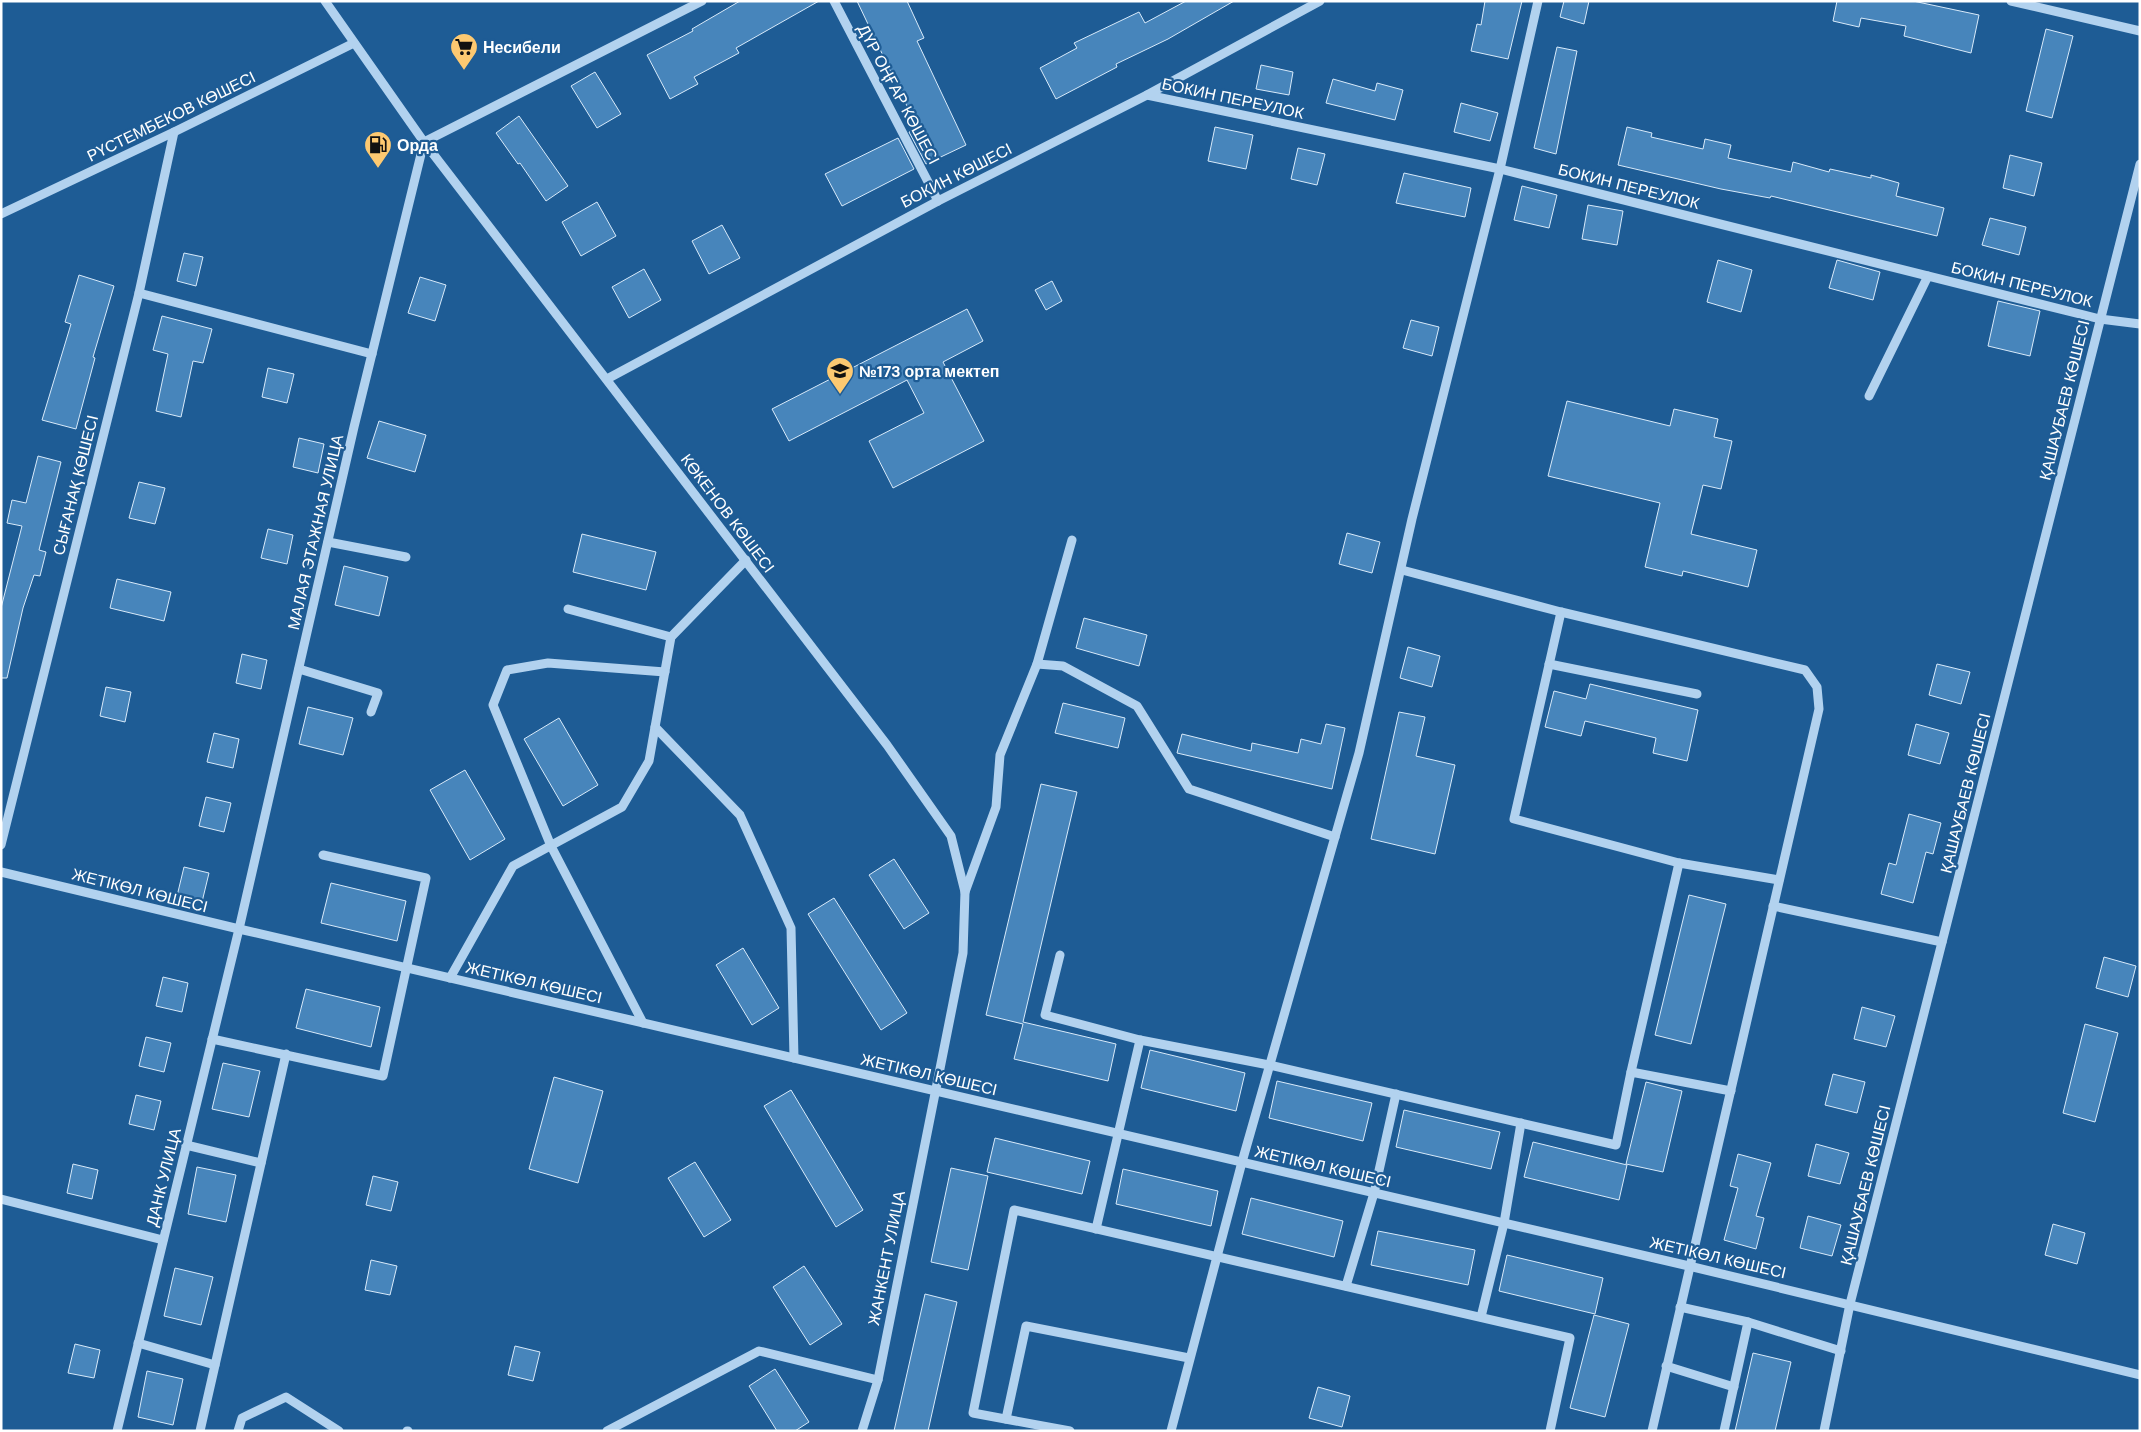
<svg xmlns="http://www.w3.org/2000/svg" width="2141" height="1432" font-family="'DM Sans',sans-serif">
<style>
.building{fill:#4785bb;stroke:#d8eafa}
.lines{fill:none;stroke-linecap:round;stroke-linejoin:round}
.minor{stroke:#b2d2ef;stroke-width:9}
.labels{text-anchor:middle;stroke-width:4.5;stroke-linejoin:round;paint-order:stroke}
.poi-label{font-size:16px;font-weight:bold;fill:#fff;stroke:#1e5c95;text-anchor:start}
.street-label{font-size:16px;fill:#fff;stroke:#1e5c95}
</style>
<rect width="100%" height="100%" fill="#1e5c95"/>
<g class="building">
<polygon points="740,1 819,1 736,48 739,53 694,77 698,84 670,99 647,55 693,31 692,29"/>
<polygon points="857,1 907,1 924,38 917,41 966,145 926,164 909,132 917,127"/>
<polygon points="1186,1 1234,1 1168,39 1116,64 1117,67 1056,99 1040,68 1077,48 1074,43 1139,12 1145,23"/>
<polygon points="1485,1 1522,1 1508,59 1471,51 1477,24 1481,25"/>
<polygon points="1564,1 1589,1 1584,24 1560,17"/>
<polygon points="1837,1 1913,1 1979,15 1971,53 1904,36 1906,26 1861,18 1859,27 1833,21"/>
<polygon points="2046,29 2073,36 2052,118 2026,111"/>
<polygon points="1557,47 1577,51 1556,154 1534,148"/>
<polygon points="1261,65 1293,72 1289,95 1256,89"/>
<polygon points="595,72 621,114 597,128 571,86"/>
<polygon points="1333,79 1375,91 1377,83 1403,90 1395,120 1326,103"/>
<polygon points="1461,103 1498,113 1490,141 1454,132"/>
<polygon points="519,116 568,186 546,201 520,163 518,164 496,133"/>
<polygon points="1215,127 1253,135 1246,169 1208,161"/>
<polygon points="1627,127 1652,133 1651,137 1703,149 1705,139 1731,145 1728,158 1791,172 1793,162 1829,172 1830,169 1871,178 1871,175 1899,183 1896,196 1944,208 1937,236 1771,196 1770,198 1721,189 1618,165"/>
<polygon points="898,138 914,169 842,206 825,174"/>
<polygon points="1298,148 1325,154 1317,185 1291,179"/>
<polygon points="2010,155 2042,163 2034,196 2003,188"/>
<polygon points="1404,173 1471,188 1465,217 1396,203"/>
<polygon points="1522,186 1557,195 1549,228 1514,220"/>
<polygon points="597,202 616,236 581,256 562,222"/>
<polygon points="1588,205 1623,211 1617,245 1582,239"/>
<polygon points="1990,218 2026,227 2019,255 1982,245"/>
<polygon points="722,225 740,258 709,274 692,241"/>
<polygon points="184,253 203,257 196,286 177,281"/>
<polygon points="1718,260 1752,270 1741,312 1707,302"/>
<polygon points="1837,260 1880,272 1873,300 1829,288"/>
<polygon points="644,269 661,300 629,318 612,287"/>
<polygon points="79,275 114,286 93,357 95,358 76,429 42,420 71,324 65,322"/>
<polygon points="420,277 446,285 435,321 408,313"/>
<polygon points="1052,281 1062,301 1046,310 1035,290"/>
<polygon points="1998,301 2040,311 2030,356 1988,346"/>
<polygon points="967,309 983,341 943,362 984,441 893,488 869,441 924,413 907,380 789,441 772,409"/>
<polygon points="162,316 212,329 203,363 193,361 181,417 156,411 168,354 153,350"/>
<polygon points="1411,320 1439,327 1432,356 1403,348"/>
<polygon points="268,368 294,374 287,403 262,397"/>
<polygon points="1567,401 1670,426 1674,409 1718,419 1714,437 1732,441 1721,489 1703,485 1691,534 1757,550 1748,587 1683,571 1682,576 1645,567 1660,503 1548,476"/>
<polygon points="379,421 426,435 415,472 367,458"/>
<polygon points="299,438 324,444 318,473 293,467"/>
<polygon points="38,456 61,462 39,550 46,552 40,576 34,575 23,608 7,678 1,678 1,608 22,526 7,523 12,500 26,503"/>
<polygon points="139,482 165,488 155,524 129,518"/>
<polygon points="268,529 293,535 287,564 261,558"/>
<polygon points="1347,533 1380,542 1372,573 1339,564"/>
<polygon points="582,534 656,552 646,590 573,572"/>
<polygon points="344,566 388,577 379,616 335,605"/>
<polygon points="117,579 171,592 164,621 110,608"/>
<polygon points="1084,618 1147,635 1139,666 1076,648"/>
<polygon points="1408,647 1440,656 1432,687 1400,678"/>
<polygon points="242,654 267,660 261,689 236,683"/>
<polygon points="1937,664 1970,672 1961,704 1929,695"/>
<polygon points="1590,684 1698,710 1687,761 1653,753 1656,738 1585,721 1581,736 1545,727 1554,691 1586,699"/>
<polygon points="106,687 131,692 125,722 100,716"/>
<polygon points="1063,703 1125,718 1118,748 1055,733"/>
<polygon points="308,707 353,718 343,755 299,744"/>
<polygon points="1399,712 1425,717 1416,756 1455,765 1435,854 1371,839"/>
<polygon points="559,718 598,785 563,806 524,739"/>
<polygon points="1326,724 1345,728 1332,789 1177,753 1182,734 1251,751 1252,743 1298,753 1301,739 1321,744"/>
<polygon points="1916,724 1949,733 1940,764 1908,755"/>
<polygon points="214,733 239,739 233,768 207,762"/>
<polygon points="465,770 505,839 470,860 430,790"/>
<polygon points="1041,784 1077,792 1023,1022 1116,1044 1108,1081 1014,1059 1023,1024 986,1015"/>
<polygon points="206,797 231,803 224,832 199,826"/>
<polygon points="1909,814 1941,823 1933,854 1926,852 1913,903 1881,894 1889,863 1896,865"/>
<polygon points="894,859 929,913 904,929 869,875"/>
<polygon points="184,867 209,873 202,902 177,896"/>
<polygon points="331,883 406,901 397,941 321,923"/>
<polygon points="1689,895 1726,904 1691,1044 1655,1035"/>
<polygon points="834,898 907,1013 881,1030 808,914"/>
<polygon points="743,948 779,1008 752,1025 716,965"/>
<polygon points="2104,957 2136,966 2128,997 2096,988"/>
<polygon points="163,977 188,983 182,1012 156,1006"/>
<polygon points="306,989 380,1007 371,1047 296,1028"/>
<polygon points="1862,1007 1895,1016 1886,1047 1854,1039"/>
<polygon points="2085,1024 2118,1033 2095,1122 2063,1113"/>
<polygon points="146,1037 171,1043 164,1072 139,1066"/>
<polygon points="1150,1050 1245,1073 1236,1111 1141,1088"/>
<polygon points="223,1063 260,1071 249,1117 212,1109"/>
<polygon points="1833,1074 1865,1082 1857,1113 1825,1105"/>
<polygon points="554,1077 603,1091 578,1183 529,1169"/>
<polygon points="1277,1081 1372,1103 1363,1141 1269,1118"/>
<polygon points="1646,1082 1682,1091 1663,1172 1626,1164"/>
<polygon points="791,1090 863,1210 836,1227 764,1106"/>
<polygon points="136,1095 161,1101 154,1130 129,1124"/>
<polygon points="1404,1110 1500,1132 1491,1169 1396,1147"/>
<polygon points="995,1138 1090,1161 1082,1194 987,1172"/>
<polygon points="1533,1142 1627,1165 1619,1200 1524,1177"/>
<polygon points="1816,1144 1849,1153 1840,1184 1808,1176"/>
<polygon points="1738,1154 1771,1163 1756,1216 1764,1218 1756,1249 1724,1240 1738,1188 1730,1186"/>
<polygon points="695,1162 731,1220 704,1237 668,1178"/>
<polygon points="73,1164 98,1170 92,1199 67,1193"/>
<polygon points="197,1167 236,1175 226,1222 188,1214"/>
<polygon points="951,1168 988,1176 968,1270 931,1262"/>
<polygon points="1123,1169 1218,1191 1211,1226 1116,1204"/>
<polygon points="373,1176 398,1182 391,1211 366,1205"/>
<polygon points="1251,1198 1343,1221 1334,1257 1242,1234"/>
<polygon points="1808,1216 1841,1225 1832,1256 1800,1248"/>
<polygon points="2053,1224 2085,1233 2077,1264 2045,1255"/>
<polygon points="1378,1231 1475,1250 1468,1285 1371,1265"/>
<polygon points="1507,1255 1603,1278 1595,1314 1499,1291"/>
<polygon points="371,1260 397,1266 390,1295 365,1290"/>
<polygon points="804,1266 842,1324 810,1345 773,1287"/>
<polygon points="175,1268 213,1277 201,1325 164,1316"/>
<polygon points="925,1294 957,1302 928,1431 894,1431"/>
<polygon points="1594,1315 1629,1324 1605,1417 1570,1408"/>
<polygon points="75,1344 100,1350 94,1378 68,1373"/>
<polygon points="515,1346 540,1352 533,1381 508,1375"/>
<polygon points="1753,1353 1791,1362 1775,1431 1735,1431"/>
<polygon points="775,1369 809,1422 795,1431 777,1431 749,1386"/>
<polygon points="147,1371 183,1379 173,1425 138,1417"/>
<polygon points="1318,1387 1350,1396 1342,1427 1309,1418"/>
</g>
<g class="lines">
<g class="minor">
<polyline points="325,1 424,142 887,745 951,836 965,892 963,953 878,1380 862,1431"/>
<polyline points="834,1 938,201"/>
<polyline points="2011,1 2140,31"/>
<polyline points="1147,95 1500,169 2100,319 2140,324"/>
<polyline points="1,214 174,132 354,43"/>
<polyline points="139,293 372,354"/>
<polyline points="607,379 938,201 1147,95 1320,1"/>
<polyline points="1869,396 1928,276"/>
<polyline points="328,542 406,557"/>
<polyline points="1402,570 1561,612 1805,670 1817,687 1819,709 1652,1431"/>
<polyline points="568,609 671,637"/>
<polyline points="1561,612 1514,819 1679,863 1779,880"/>
<polyline points="1037,664 1063,666 1137,706 1189,789 1335,837"/>
<polyline points="1549,664 1697,694"/>
<polyline points="299,669 378,693 371,712"/>
<polyline points="655,727 740,815 791,928 794,1058"/>
<polyline points="1,845 139,293 174,132"/>
<polyline points="1,872 239,929 1689,1266 2140,1375"/>
<polyline points="965,892 996,807 1000,755 1037,664 1072,540"/>
<polyline points="1773,906 1942,942"/>
<polyline points="1060,955 1045,1015 1140,1040 1269,1065 1616,1145 1631,1072 1731,1091"/>
<polyline points="450,978 513,866 622,807 649,761 671,637 746,560"/>
<polyline points="643,1023 551,846 493,705 507,670 548,663 665,672"/>
<polyline points="212,1039 383,1076 426,878 323,855"/>
<polyline points="1631,1072 1679,863"/>
<polyline points="186,1145 261,1163"/>
<polyline points="1,1199 163,1240"/>
<polyline points="1096,1229 1140,1040"/>
<polyline points="1346,1286 1374,1193 1396,1094"/>
<polyline points="1680,1307 1748,1322 1724,1431"/>
<polyline points="1481,1317 1504,1223 1521,1123"/>
<polyline points="1748,1322 1841,1351"/>
<polyline points="138,1343 215,1365"/>
<polyline points="1666,1366 1734,1387"/>
<polyline points="1006,1419 1026,1326 1189,1358"/>
<polyline points="117,1431 239,929 354,427 424,142 702,1"/>
<polyline points="200,1431 286,1054"/>
<polyline points="238,1431 242,1418 286,1397 339,1431"/>
<polyline points="407,1431 408,1431"/>
<polyline points="607,1431 759,1351 878,1380"/>
<polyline points="1070,1431 973,1413 1014,1210 1570,1338 1550,1431"/>
<polyline points="1171,1431 1242,1162 1359,753 1412,519 1500,169 1538,1"/>
<polyline points="1824,1431 1850,1304 2140,164"/>
</g>
</g>
<defs>
<symbol id="supermarket-pin" viewBox="-11 -11 22 30"><path d="M0 17L-7.5 6A9.5 9.5 0 1 1 7.5 6Z" fill="#fdc971" stroke="#1e5c95"/><path d="M-6-5.5h2.5l.6 2H6L4.5 2H-2.5L-4.4-4H-6ZM-1.5 3.2a1.3 1.3 0 1 0 .1 0ZM3 3.2a1.3 1.3 0 1 0 .1 0Z" fill="#111"/></symbol>
<symbol id="fuel-pin" viewBox="-11 -11 22 30"><path d="M0 17L-7.5 6A9.5 9.5 0 1 1 7.5 6Z" fill="#fdc971" stroke="#1e5c95"/><path d="M-5.5-6h7V0h2V4h1.3V-2.5L3-4.5l.8-.8L6-3V5H2.5V1h-1V6h-7ZM-4.2-4.7v3.2H.2V-4.7Z" fill="#111"/></symbol>
<symbol id="school-pin" viewBox="-11 -11 22 30"><path d="M0 17L-7.5 6A9.5 9.5 0 1 1 7.5 6Z" fill="#fdc971" stroke="#1e5c95"/><path d="M0-5L7-2L0 1L-7-2ZM-4 1L0 2.5L4 1V4Q0 6-4 4Z" fill="#111"/></symbol>
</defs>
<g fill-rule="evenodd">
<use href="#supermarket-pin" x="448" y="31" width="32" height="43"/>
<use href="#fuel-pin" x="362" y="129" width="32" height="43"/>
<use href="#school-pin" x="824" y="355" width="32" height="43"/>
</g>
<g class="labels">
<g class="poi-label">
<text x="483" y="53">Несибели</text>
<text x="397" y="151">Орда</text>
<text x="859" y="377">№173 орта мектеп</text>
</g>
<g class="street-label">
<text transform="translate(899 94) rotate(62)" y="6">ДҮР ОҢҒАР КӨШЕСІ</text>
<text transform="translate(1233 98) rotate(12)" y="6">БОКИН ПЕРЕУЛОК</text>
<text transform="translate(171 116) rotate(-26)" y="6">РҮСТЕМБЕКОВ КӨШЕСІ</text>
<text transform="translate(956 175) rotate(-27)" y="6">БОКИН КӨШЕСІ</text>
<text transform="translate(1629 186) rotate(14)" y="6">БОКИН ПЕРЕУЛОК</text>
<text transform="translate(2022 284) rotate(14)" y="6">БОКИН ПЕРЕУЛОК</text>
<text transform="translate(2064 400) rotate(-76)" y="6">ҚАШАУБАЕВ КӨШЕСІ</text>
<text transform="translate(75 485) rotate(-76)" y="6">СЫҒАНАҚ КӨШЕСІ</text>
<text transform="translate(728 513) rotate(53)" y="6">КӨКЕНОВ КӨШЕСІ</text>
<text transform="translate(315 532) rotate(-77)" y="6">МАЛАЯ ЭТАЖНАЯ УЛИЦА</text>
<text transform="translate(1965 793) rotate(-76)" y="6">ҚАШАУБАЕВ КӨШЕСІ</text>
<text transform="translate(140 890) rotate(14)" y="6">ЖЕТІКӨЛ КӨШЕСІ</text>
<text transform="translate(534 982) rotate(13)" y="6">ЖЕТІКӨЛ КӨШЕСІ</text>
<text transform="translate(929 1074) rotate(13)" y="6">ЖЕТІКӨЛ КӨШЕСІ</text>
<text transform="translate(1323 1166) rotate(13)" y="6">ЖЕТІКӨЛ КӨШЕСІ</text>
<text transform="translate(163 1177) rotate(-76)" y="6">ДАНК УЛИЦА</text>
<text transform="translate(1865 1185) rotate(-76)" y="6">ҚАШАУБАЕВ КӨШЕСІ</text>
<text transform="translate(1718 1257) rotate(13)" y="6">ЖЕТІКӨЛ КӨШЕСІ</text>
<text transform="translate(886 1258) rotate(-79)" y="6">ЖАНКЕНТ УЛИЦА</text>
</g>
</g>
<rect width="2141" height="1432" fill="none" stroke="#ffffff" stroke-width="5"/>
</svg>
